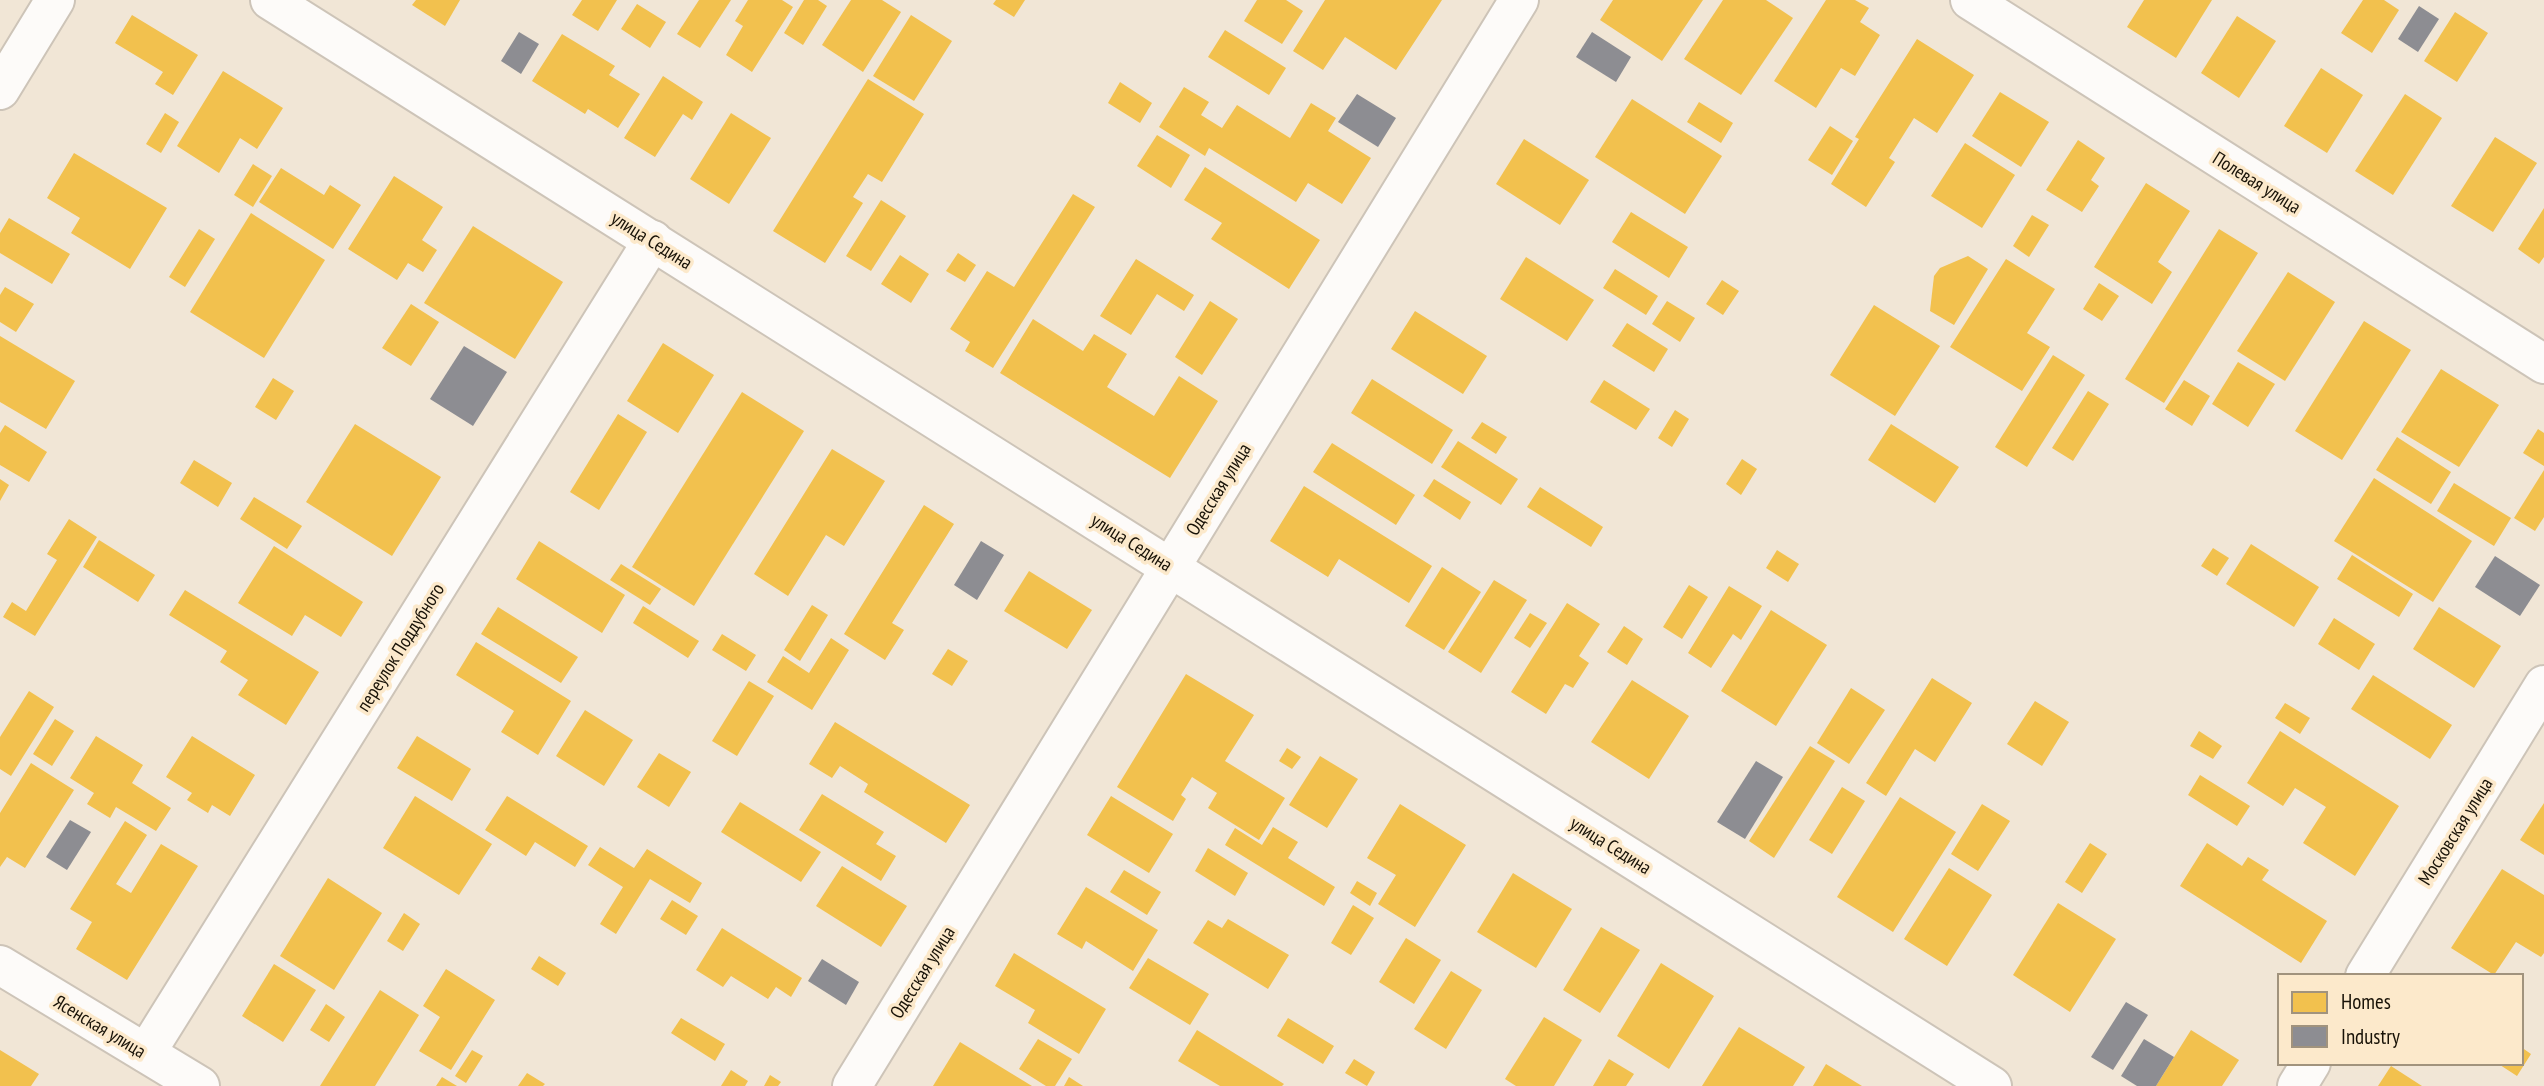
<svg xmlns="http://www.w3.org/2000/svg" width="2544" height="1086" font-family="'PT Sans Narrow',sans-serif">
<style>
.homes{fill:#f2c14e}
.industry{fill:#8d8d92}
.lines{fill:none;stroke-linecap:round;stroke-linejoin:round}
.street-casing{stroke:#cdc4b8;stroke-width:42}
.secondary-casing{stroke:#cdc4b8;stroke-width:42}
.street{stroke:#fdfbf9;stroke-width:38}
.secondary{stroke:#fdfbf9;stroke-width:38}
.labels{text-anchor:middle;stroke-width:7;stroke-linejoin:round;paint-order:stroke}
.street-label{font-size:19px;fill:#181207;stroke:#fce9cb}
</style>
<rect width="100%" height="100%" fill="#f1e6d6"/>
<g class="homes">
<polygon points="416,0 460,0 445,26 412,5"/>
<polygon points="582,0 617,0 598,31 572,15"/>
<polygon points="699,0 731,0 700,48 677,34"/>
<polygon points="748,0 782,0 793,7 752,72 726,55 743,26 735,21"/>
<polygon points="804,0 818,0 827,6 803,45 784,33"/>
<polygon points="851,0 882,0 901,12 863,72 822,45"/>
<polygon points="996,0 1025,0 1014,17 993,4"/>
<polygon points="1257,0 1286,0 1303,11 1282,44 1244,21"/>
<polygon points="1325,0 1442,0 1396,70 1345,37 1323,70 1293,51"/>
<polygon points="1613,0 1703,0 1662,61 1600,20"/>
<polygon points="1723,0 1766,0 1793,18 1741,95 1684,59"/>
<polygon points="1826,0 1855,0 1869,8 1860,22 1880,35 1855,76 1841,68 1816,108 1774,81"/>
<polygon points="2144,0 2212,0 2176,58 2127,27"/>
<polygon points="2363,0 2384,0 2399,10 2372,53 2341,33"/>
<polygon points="637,4 666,22 650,48 621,29"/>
<polygon points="2455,12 2488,33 2457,82 2424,61"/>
<polygon points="132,15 198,55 173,95 155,84 163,72 115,43"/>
<polygon points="911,15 952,41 914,101 873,76"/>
<polygon points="2237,16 2276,41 2239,98 2201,73"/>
<polygon points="1225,30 1286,68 1269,95 1208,57"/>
<polygon points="562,34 615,66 609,75 640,94 618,128 588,109 585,114 532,81"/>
<polygon points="1917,39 1974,75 1937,133 1914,118 1889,158 1895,162 1866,207 1831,184 1859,139 1855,137"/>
<polygon points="2321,68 2363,95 2327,153 2284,126"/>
<polygon points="223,71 283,108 257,149 240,138 219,173 177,146"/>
<polygon points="663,76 703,102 692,120 683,114 655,157 624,138"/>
<polygon points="868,79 924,114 882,182 868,174 853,197 863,203 825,263 773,231"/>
<polygon points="1120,82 1152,103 1140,123 1108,103"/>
<polygon points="1184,87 1209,102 1201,115 1222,128 1237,105 1290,138 1311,103 1336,118 1328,131 1371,158 1342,204 1308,183 1296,202 1209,148 1205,156 1159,127"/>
<polygon points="2000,92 2049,122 2021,167 1972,136"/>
<polygon points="2405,94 2442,118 2393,195 2355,171"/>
<polygon points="1632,99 1722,156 1685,214 1595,157"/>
<polygon points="1699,102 1733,123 1721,143 1687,122"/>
<polygon points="165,113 179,122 161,153 146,144"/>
<polygon points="731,113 771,138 729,204 690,179"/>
<polygon points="1830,126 1853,141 1832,175 1808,160"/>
<polygon points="1157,135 1190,155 1171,188 1137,166"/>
<polygon points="2495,137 2537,163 2493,232 2451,206"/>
<polygon points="1524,139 1589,180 1560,225 1496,184"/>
<polygon points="2078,140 2105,158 2091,180 2099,186 2082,212 2046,190"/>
<polygon points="1965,143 2015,175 1982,228 1931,196"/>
<polygon points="74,153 167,208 130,269 71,233 80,218 47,198"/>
<polygon points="253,164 272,176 253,207 234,195"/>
<polygon points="1205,167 1320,240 1289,289 1211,239 1222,223 1184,200"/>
<polygon points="281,168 324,195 330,185 361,205 333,249 259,202"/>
<polygon points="394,176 443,207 422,240 437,250 423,272 408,263 397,280 348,249"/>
<polygon points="2146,183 2190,211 2158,262 2172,272 2152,304 2094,267"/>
<polygon points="1073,194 1095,207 993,368 965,351 970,342 950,329 987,271 1014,287"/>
<polygon points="881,200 906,216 871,271 846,256"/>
<polygon points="2544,208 2544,257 2539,264 2518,249"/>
<polygon points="1631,212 1688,247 1669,278 1612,242"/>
<polygon points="251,213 325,260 264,358 190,312"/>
<polygon points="2032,215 2049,225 2029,257 2013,246"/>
<polygon points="9,218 70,254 52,284 0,253 0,233"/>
<polygon points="473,226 563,282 515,359 424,303"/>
<polygon points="199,229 215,239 185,287 169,277"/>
<polygon points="2219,229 2258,253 2164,403 2125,379"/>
<polygon points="958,253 976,265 965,282 946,271"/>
<polygon points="900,255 929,274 911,303 881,284"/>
<polygon points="1968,256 1988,269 1954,325 1930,311 1934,276 1940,268"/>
<polygon points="1526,257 1594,300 1567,341 1500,299"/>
<polygon points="1136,259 1194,295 1184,311 1157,294 1131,335 1100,316"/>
<polygon points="2006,259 2055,289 2027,333 2050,347 2022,391 1950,347"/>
<polygon points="1615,269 1658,296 1646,315 1603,288"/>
<polygon points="2288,272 2335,302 2285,381 2237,351"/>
<polygon points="1722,280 1739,291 1723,315 1706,304"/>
<polygon points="2099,283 2119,296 2102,321 2083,309"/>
<polygon points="5,287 34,304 16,332 0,322 0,295"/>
<polygon points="1210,301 1238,319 1202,375 1175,357"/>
<polygon points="1667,301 1695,318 1680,342 1652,324"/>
<polygon points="411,304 439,322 411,366 382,348"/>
<polygon points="1874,305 1940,346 1895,416 1830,375"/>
<polygon points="1415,311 1487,356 1463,394 1391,349"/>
<polygon points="1033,319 1083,351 1094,334 1127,354 1107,387 1154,416 1179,376 1218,401 1170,478 1000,373"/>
<polygon points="2364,321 2411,350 2342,460 2295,431"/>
<polygon points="1627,323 1668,349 1654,372 1612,346"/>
<polygon points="0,336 75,381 46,429 0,402"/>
<polygon points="663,343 714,375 678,433 627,401"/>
<polygon points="2053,355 2085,375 2027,467 1995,447"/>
<polygon points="2238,362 2275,384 2248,427 2212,404"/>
<polygon points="2441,369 2499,405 2459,467 2401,432"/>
<polygon points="273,378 294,391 276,420 255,407"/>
<polygon points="1372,379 1453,430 1432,464 1351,413"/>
<polygon points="1604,380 1650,409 1636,430 1590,402"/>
<polygon points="2184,380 2210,396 2192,426 2165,409"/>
<polygon points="2088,391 2109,404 2073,461 2052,448"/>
<polygon points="742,392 804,431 694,606 632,567"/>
<polygon points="1675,410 1689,419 1672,447 1658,438"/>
<polygon points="618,414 647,432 599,510 570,492"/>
<polygon points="1482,422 1507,437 1496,454 1471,438"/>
<polygon points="355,424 441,477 392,556 306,502"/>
<polygon points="1891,424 1959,467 1935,503 1868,460"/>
<polygon points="5,425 47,452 29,482 0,465 0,433"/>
<polygon points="2538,429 2544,433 2544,466 2523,453"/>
<polygon points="2397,437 2451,472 2431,504 2376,470"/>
<polygon points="1458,441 1518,479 1501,505 1441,467"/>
<polygon points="1332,443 1415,495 1396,525 1313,472"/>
<polygon points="832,449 885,481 844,546 826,535 788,596 754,574"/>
<polygon points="1742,459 1757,469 1741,495 1726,484"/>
<polygon points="194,460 232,483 218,507 180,483"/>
<polygon points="2544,470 2544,517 2535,531 2514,518"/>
<polygon points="2374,478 2472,541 2433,602 2334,541"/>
<polygon points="0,479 9,485 0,501"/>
<polygon points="1434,479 1471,502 1460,520 1423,496"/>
<polygon points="2454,483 2511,518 2494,546 2437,511"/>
<polygon points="1304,486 1432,566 1409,603 1339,559 1328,577 1270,541"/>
<polygon points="1540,487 1603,527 1591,547 1527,507"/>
<polygon points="254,497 302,526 287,549 240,519"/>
<polygon points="924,505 954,524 892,623 904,630 885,660 844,634"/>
<polygon points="69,519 97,537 35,636 3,617 12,602 26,611 57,560 47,554"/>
<polygon points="99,540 155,575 138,602 83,567"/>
<polygon points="539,541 625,595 602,633 516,579"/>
<polygon points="2251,544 2319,587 2294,627 2226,584"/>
<polygon points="274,546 363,602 341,637 305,615 292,636 238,603"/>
<polygon points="2213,548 2229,558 2217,576 2201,566"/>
<polygon points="1777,550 1799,564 1788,582 1766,568"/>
<polygon points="2352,555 2413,594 2399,617 2337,579"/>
<polygon points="621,564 661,589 650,605 610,580"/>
<polygon points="1442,567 1481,592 1444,650 1405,626"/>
<polygon points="1029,571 1092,610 1067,649 1004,611"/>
<polygon points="1494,580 1527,600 1481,673 1448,652"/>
<polygon points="1689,585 1708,597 1682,639 1663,627"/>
<polygon points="1729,586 1762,606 1741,640 1733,634 1711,668 1688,653"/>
<polygon points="185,590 319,672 286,725 238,695 248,680 220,662 227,651 169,615"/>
<polygon points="1567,603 1600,624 1579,656 1589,663 1573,688 1565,684 1546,714 1511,692"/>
<polygon points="812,605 828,615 800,661 784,650"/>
<polygon points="643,606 699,641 688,658 633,623"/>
<polygon points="498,607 578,657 561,683 481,634"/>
<polygon points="2439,607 2501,646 2474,688 2413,649"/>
<polygon points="1771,610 1827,645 1776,726 1721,691"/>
<polygon points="1530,613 1547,623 1530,648 1514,638"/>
<polygon points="2334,618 2375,644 2359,670 2318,644"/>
<polygon points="1624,626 1643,639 1627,665 1607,652"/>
<polygon points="722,634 756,655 746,671 712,650"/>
<polygon points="831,638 849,650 812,710 767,682 783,656 809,673"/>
<polygon points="476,642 571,701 538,755 501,732 514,711 456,675"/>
<polygon points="948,649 968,661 952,686 932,674"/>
<polygon points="1186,674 1254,715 1225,761 1285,798 1259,840 1208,808 1217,793 1192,777 1181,795 1186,799 1173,821 1117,787"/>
<polygon points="2373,675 2452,725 2430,759 2351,709"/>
<polygon points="1932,678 1972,703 1935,762 1915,749 1886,796 1866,783"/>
<polygon points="1632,680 1689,716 1649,779 1591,742"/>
<polygon points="749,681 774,696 737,756 712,741"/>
<polygon points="1851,688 1885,710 1849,764 1817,743"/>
<polygon points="29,691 54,707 11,776 0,769 0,737"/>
<polygon points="2035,701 2069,722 2042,766 2007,744"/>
<polygon points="2285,703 2310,718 2300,734 2275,718"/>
<polygon points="585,710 633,740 604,786 556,756"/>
<polygon points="55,719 74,731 52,766 33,754"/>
<polygon points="835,722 970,805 946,843 864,792 868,784 840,766 832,778 809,764"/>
<polygon points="2199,731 2222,746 2213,759 2190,746"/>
<polygon points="2280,731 2399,806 2355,876 2303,843 2326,807 2295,788 2283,806 2247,783"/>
<polygon points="96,736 143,765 132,783 171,808 156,831 116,807 110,818 87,804 94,793 70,778"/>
<polygon points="192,736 255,775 230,816 212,805 208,813 187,800 192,793 166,777"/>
<polygon points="417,736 471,769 452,801 397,768"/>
<polygon points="1810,746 1835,761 1774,858 1749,841"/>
<polygon points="1287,748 1301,757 1292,769 1279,761"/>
<polygon points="659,753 691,772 669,807 637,787"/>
<polygon points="1320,756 1358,779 1327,828 1289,805"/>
<polygon points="31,763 74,790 25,868 7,857 0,867 0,813"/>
<polygon points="2200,775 2250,806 2237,826 2188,795"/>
<polygon points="1842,787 1865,801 1832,854 1809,840"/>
<polygon points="822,794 884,832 876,844 896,856 881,881 799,830"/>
<polygon points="415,796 492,844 459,895 383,848"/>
<polygon points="507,796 588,846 575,867 535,842 526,856 485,830"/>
<polygon points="1111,796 1173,834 1149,873 1087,835"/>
<polygon points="1900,797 1956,832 1893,932 1837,897"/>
<polygon points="740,802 821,852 801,882 721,832"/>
<polygon points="2544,803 2544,855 2520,840"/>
<polygon points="1400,804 1466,845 1415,927 1378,904 1396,875 1367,858"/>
<polygon points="1982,804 2010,821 1978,871 1951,854"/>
<polygon points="125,821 147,835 116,884 131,893 161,844 198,866 127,980 76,949 92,922 70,909"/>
<polygon points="1273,827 1298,842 1288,858 1335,887 1324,906 1225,845 1235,828 1262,845"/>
<polygon points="2090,843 2107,854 2082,893 2065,882"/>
<polygon points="2207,843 2242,866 2248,857 2269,870 2262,880 2327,921 2301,963 2180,886"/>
<polygon points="600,847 634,868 647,849 702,883 690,903 650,879 616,934 600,924 623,887 588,865"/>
<polygon points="1208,848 1248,873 1235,896 1195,871"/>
<polygon points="842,866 907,906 881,947 816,906"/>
<polygon points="1949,868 1992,895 1947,966 1904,939"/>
<polygon points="2502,869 2544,895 2544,953 2541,957 2516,942 2494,975 2451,948"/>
<polygon points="1124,870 1161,892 1147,915 1110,892"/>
<polygon points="1513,873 1572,909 1536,968 1477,932"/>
<polygon points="328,878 382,913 334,990 280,956"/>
<polygon points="1357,881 1377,893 1370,906 1350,893"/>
<polygon points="1086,887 1158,930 1133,971 1086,941 1082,949 1057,934"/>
<polygon points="672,900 698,916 686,935 660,919"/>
<polygon points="2058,903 2116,939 2070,1012 2013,975"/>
<polygon points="1353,905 1374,918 1351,955 1331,943"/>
<polygon points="404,913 420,924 403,951 387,941"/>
<polygon points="1228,919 1289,955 1268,989 1193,943 1208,920 1222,928"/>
<polygon points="1601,927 1640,950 1600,1013 1563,990"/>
<polygon points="722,928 802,978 791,997 776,987 768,999 731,976 723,987 696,970"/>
<polygon points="1406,938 1441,960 1414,1004 1379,982"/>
<polygon points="1014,953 1106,1009 1079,1054 1028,1023 1035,1010 995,986"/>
<polygon points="539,956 566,973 558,986 531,969"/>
<polygon points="1148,958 1209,994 1190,1025 1129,988"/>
<polygon points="1661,963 1714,996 1669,1069 1617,1036"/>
<polygon points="274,964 316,990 283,1042 242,1016"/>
<polygon points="446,969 495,1000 451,1070 419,1051 440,1017 423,1006"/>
<polygon points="1451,971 1482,990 1446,1049 1414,1029"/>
<polygon points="380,990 419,1015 375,1086 320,1086"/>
<polygon points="326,1004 345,1017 329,1042 310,1030"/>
<polygon points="1544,1017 1582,1040 1554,1086 1516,1086 1505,1079"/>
<polygon points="681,1018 725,1044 715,1061 671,1033"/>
<polygon points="1288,1018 1334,1046 1323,1064 1277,1036"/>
<polygon points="1739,1027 1805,1067 1793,1086 1702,1086"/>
<polygon points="1197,1030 1284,1084 1282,1086 1220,1086 1178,1061"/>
<polygon points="2191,1030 2239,1060 2222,1086 2156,1086"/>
<polygon points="1038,1039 1072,1059 1055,1086 1046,1086 1019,1069"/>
<polygon points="960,1042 1032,1086 933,1086"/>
<polygon points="2521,1047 2531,1054 2517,1076 2497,1063 2521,1063"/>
<polygon points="0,1050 39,1074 31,1086 0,1086"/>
<polygon points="472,1050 483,1056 466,1083 455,1076"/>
<polygon points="1354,1059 1375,1072 1367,1086 1345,1073"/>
<polygon points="1609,1059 1634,1074 1626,1086 1593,1086"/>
<polygon points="1826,1064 1862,1086 1813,1086"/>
<polygon points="2391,1066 2422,1086 2378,1086"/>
<polygon points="731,1070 748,1081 745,1086 721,1086"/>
<polygon points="527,1073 545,1084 543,1086 518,1086"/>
<polygon points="770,1075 781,1082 778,1086 764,1086"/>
<polygon points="442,1077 457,1086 436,1086"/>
<polygon points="1069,1077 1083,1086 1064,1086"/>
</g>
<g class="industry">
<polygon points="2419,6 2439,19 2418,52 2398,39"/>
<polygon points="519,32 539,44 521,74 501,61"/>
<polygon points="1592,32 1631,57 1616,82 1576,57"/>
<polygon points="1357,94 1396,118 1378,147 1338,122"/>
<polygon points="464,346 507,372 473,426 430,399"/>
<polygon points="981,541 1004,555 977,600 954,585"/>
<polygon points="2495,556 2540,585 2520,616 2475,587"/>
<polygon points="1756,761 1783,777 1745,839 1717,822"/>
<polygon points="70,820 91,832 67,870 46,857"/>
<polygon points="822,959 859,982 846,1005 808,981"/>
<polygon points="2126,1002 2148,1015 2113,1070 2091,1057"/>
<polygon points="2144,1039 2174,1057 2156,1086 2137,1086 2121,1076"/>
</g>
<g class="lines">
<defs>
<g id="street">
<polyline points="270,0 1992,1086"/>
<polyline points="1970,0 2544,364"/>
<polyline points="0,965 200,1086"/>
<polyline points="2365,976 2544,685"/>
<polyline points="146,1053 653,240"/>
<polyline points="852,1086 1519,0"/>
<polyline points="2297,1086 2311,1063"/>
</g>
<polyline id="secondary" points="0,90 55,0"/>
</defs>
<use href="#street" class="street-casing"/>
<use href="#secondary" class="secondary-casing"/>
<use href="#street" class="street"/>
<use href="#secondary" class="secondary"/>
</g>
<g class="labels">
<g class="street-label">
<text transform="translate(2257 182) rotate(32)" y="7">Полевая улица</text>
<text transform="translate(652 240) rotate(32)" y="7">улица Седина</text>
<text transform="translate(1218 489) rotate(-58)" y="7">Одесская улица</text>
<text transform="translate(1132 542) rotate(32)" y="7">улица Седина</text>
<text transform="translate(400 647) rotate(-58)" y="7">переулок Поддубного</text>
<text transform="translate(2455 831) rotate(-58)" y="7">Московская улица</text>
<text transform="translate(1611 845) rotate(32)" y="7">улица Седина</text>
<text transform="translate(922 972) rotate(-58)" y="7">Одесская улица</text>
<text transform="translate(100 1026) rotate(31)" y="7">Ясенская улица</text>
</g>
</g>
<rect x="2278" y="974" width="245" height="91" fill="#fce9cb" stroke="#a1937d" stroke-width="2"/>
<rect x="2292" y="992" width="35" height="21" fill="#f2c14e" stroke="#a1937d" stroke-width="2"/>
<text x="2341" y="1009" font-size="21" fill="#181207">Homes</text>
<rect x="2292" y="1026" width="35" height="21" fill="#8d8d92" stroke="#a1937d" stroke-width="2"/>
<text x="2341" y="1044" font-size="21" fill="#181207">Industry</text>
</svg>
